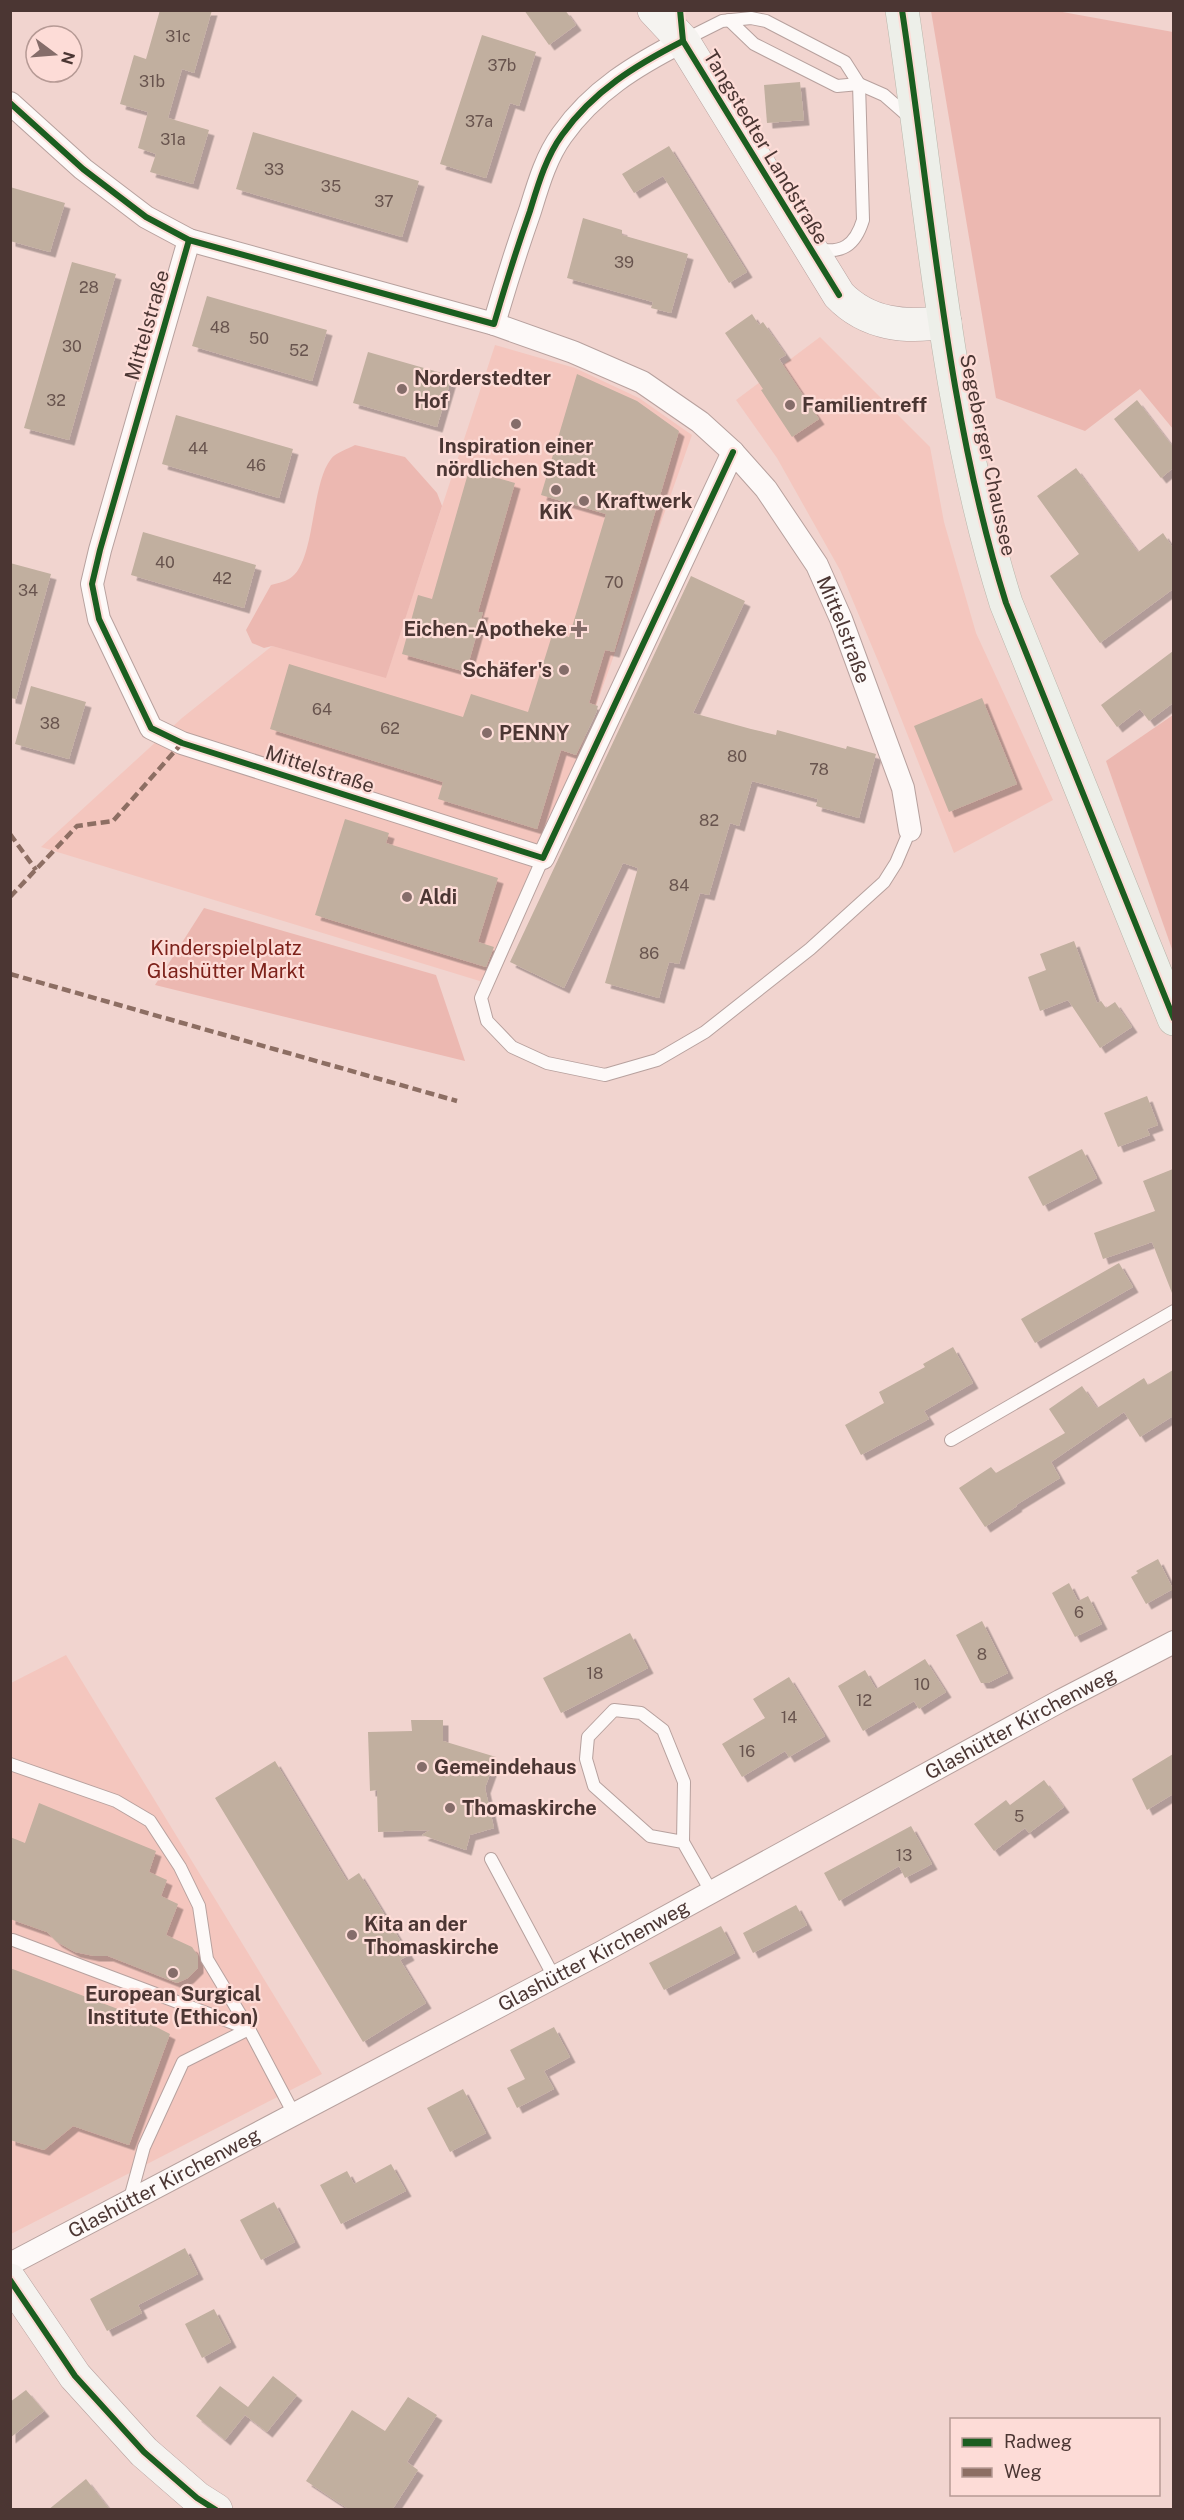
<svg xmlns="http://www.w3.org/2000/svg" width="1184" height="2520" font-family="'Public Sans',sans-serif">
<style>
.built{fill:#f4c6be}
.green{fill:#ecb8b1}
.building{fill:#c1af9f;filter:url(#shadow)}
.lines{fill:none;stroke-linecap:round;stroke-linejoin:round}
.lane-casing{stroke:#b7a19e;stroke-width:14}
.street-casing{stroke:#b7a19e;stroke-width:24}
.secondary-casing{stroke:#b7a19e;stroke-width:34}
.primary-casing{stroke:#b8b5aa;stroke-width:34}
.lane{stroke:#fdf9f8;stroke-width:12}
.street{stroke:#fdf9f8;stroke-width:22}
.secondary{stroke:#f5f3f0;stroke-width:33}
.primary{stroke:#edefe9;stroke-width:33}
.quiet{stroke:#8d6e63;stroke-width:4.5;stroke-dasharray:9 4.5;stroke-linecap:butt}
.cycleway-casing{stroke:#fddcd7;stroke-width:10}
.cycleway{stroke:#1b5e20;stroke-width:6}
.poi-dot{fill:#856d6a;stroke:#fddcd7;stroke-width:2}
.labels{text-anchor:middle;stroke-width:4.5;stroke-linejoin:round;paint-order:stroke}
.number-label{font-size:16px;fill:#68544e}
.street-label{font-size:20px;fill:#4b3633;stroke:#fddcd7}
.poi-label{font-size:20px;font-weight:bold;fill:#4b3633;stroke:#fddcd7;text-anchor:start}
.park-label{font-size:20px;fill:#7d221b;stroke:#fddcd7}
</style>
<defs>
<filter id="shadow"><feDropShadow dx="5.5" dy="5.5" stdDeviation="0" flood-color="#0004"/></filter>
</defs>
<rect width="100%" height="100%" fill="#f1d4cf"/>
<g class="built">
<polygon points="820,337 930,447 944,522 976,633 1053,800 954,853 886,680 840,570 777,458 736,400"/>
<polygon points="495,345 575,368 639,398 692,435 579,754 483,982 41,847 182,718 272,646 386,677"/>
<polygon points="66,1655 322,2074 11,2234 11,1683"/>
</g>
<g class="green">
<polygon points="931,11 1057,11 1173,32 1173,429 1140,389 1085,431 996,398"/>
<path d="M355 445 405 457 437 493 442 506 386 678 272 646 264 648 252 643 246 630 271 585C277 583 284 582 289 579 316 564 310 485 331 459 335 453 348 449 355 445Z"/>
<polygon points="1173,715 1173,952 1106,761"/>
<polygon points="204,908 436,975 465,1061 155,985"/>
</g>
<g class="building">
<polygon points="160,10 212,10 194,73 182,69 168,118 209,130 193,184 150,172 156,154 138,148 148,112 120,104 134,55 146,59"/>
<polygon points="524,10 565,10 576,25 549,45"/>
<polygon points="482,35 536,52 519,106 510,103 486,178 440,164"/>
<polygon points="800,82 804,120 767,123 764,85"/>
<polygon points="253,132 419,181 402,237 236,189"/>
<polygon points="669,146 747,272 729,283 663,176 634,193 622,174"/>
<polygon points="10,187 65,203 50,252 10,241"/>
<polygon points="583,218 622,230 622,235 688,254 671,313 651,308 653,302 567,278"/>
<polygon points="72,262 116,274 69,440 24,428"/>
<polygon points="207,296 327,330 312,381 192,346"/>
<polygon points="752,314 759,325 763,322 786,355 779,359 819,419 792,437 761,390 763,389 725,333"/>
<polygon points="368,352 452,376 437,427 353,403"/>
<polygon points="577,374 637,401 679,431 614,652 605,650 589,703 598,706 596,713 576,755 561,750 537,829 438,799 443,782 270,729 289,664 463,717 471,694 528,712 553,632 569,637 606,514 541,495"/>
<polygon points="1137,400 1173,447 1173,468 1161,478 1114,419"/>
<polygon points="176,415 293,449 279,498 162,464"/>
<polygon points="1076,468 1138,552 1163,533 1173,548 1173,589 1100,643 1050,576 1079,554 1037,496"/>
<polygon points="469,470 515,483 478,612 483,612 466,672 402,654 418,595 432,599"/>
<polygon points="143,532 256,565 244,608 131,575"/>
<polygon points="10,563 51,574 16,699 10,698"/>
<polygon points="691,576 745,601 693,713 751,729 776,735 777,730 846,749 847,746 876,754 859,818 816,806 818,799 752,781 739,826 730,823 709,895 700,893 679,964 669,962 659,998 605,983 638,868 623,863 564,988 510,962"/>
<polygon points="1173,651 1173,703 1149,721 1140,709 1117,727 1101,705"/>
<polygon points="31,686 86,702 69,759 15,744"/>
<polygon points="982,698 1017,784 949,812 914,726"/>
<polygon points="345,819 389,833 386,843 498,878 478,942 494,947 486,967 315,915"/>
<polygon points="1074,941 1097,1003 1101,1001 1106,1008 1115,1002 1132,1027 1100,1048 1068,1000 1040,1011 1028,977 1046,970 1040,954"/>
<polygon points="1147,1096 1158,1125 1147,1129 1150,1135 1118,1147 1104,1113"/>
<polygon points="1082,1149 1097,1178 1043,1206 1028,1177"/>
<polygon points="1173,1169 1173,1293 1172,1293 1152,1242 1103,1259 1094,1233 1155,1211 1143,1181"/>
<polygon points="1119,1263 1133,1287 1035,1343 1021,1319"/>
<polygon points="953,1347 973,1383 924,1411 929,1419 861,1455 845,1425 884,1403 879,1392 925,1367 923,1364"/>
<polygon points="1173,1370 1173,1416 1140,1437 1124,1412 1051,1462 1060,1478 1016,1505 1017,1506 985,1527 959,1488 991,1467 996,1473 1065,1433 1049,1409 1082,1386 1097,1408 1144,1378 1148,1385"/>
<polygon points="1158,1559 1173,1589 1146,1604 1131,1577 1138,1573 1136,1571"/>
<polygon points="1069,1583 1078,1601 1088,1596 1102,1624 1075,1637 1052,1593"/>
<polygon points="982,1621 1008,1673 988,1683 981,1683 956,1635"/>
<polygon points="630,1633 648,1668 561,1713 543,1678"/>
<polygon points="925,1659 946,1692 919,1709 914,1701 863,1731 838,1686 865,1670 876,1689"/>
<polygon points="789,1677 825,1736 789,1757 785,1751 742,1777 722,1744 765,1718 753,1699"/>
<polygon points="411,1720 443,1720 443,1741 496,1757 485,1788 494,1828 470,1835 466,1850 422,1835 430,1830 378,1832 377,1790 370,1791 368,1732 412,1731"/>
<polygon points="1173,1754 1173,1794 1147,1810 1132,1779"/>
<polygon points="275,1761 347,1881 359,1873 364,1881 409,1955 400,1960 426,2003 363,2042 215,1798"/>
<polygon points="1044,1780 1064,1807 1029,1833 1025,1828 994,1851 974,1824 1006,1800 1010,1805"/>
<polygon points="39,1803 156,1851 149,1872 167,1880 161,1896 178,1904 166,1935 192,1947 198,1956 198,1968 188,1978 177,1983 108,1956 94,1956 75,1952 57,1942 47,1932 10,1919 10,1837 25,1843"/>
<polygon points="911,1826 932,1864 905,1878 899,1866 839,1901 824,1873"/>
<polygon points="796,1905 807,1925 753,1953 743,1933"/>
<polygon points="721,1926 735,1953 664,1990 649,1963"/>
<polygon points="10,1968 131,2014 170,2034 129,2145 73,2126 44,2150 10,2140"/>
<polygon points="554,2027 570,2057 544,2071 554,2089 517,2108 507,2088 525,2079 510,2050"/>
<polygon points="463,2089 486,2133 450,2152 427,2108"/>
<polygon points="391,2164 406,2191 341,2224 320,2185 347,2171 354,2184"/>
<polygon points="274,2202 295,2242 261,2260 240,2220"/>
<polygon points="185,2248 198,2274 138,2305 142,2313 107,2331 90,2299"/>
<polygon points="214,2309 231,2342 202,2358 185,2324"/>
<polygon points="273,2376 297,2395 267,2432 245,2415 225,2440 196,2416 220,2386 248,2407"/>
<polygon points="26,2390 44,2411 10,2438 10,2402"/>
<polygon points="408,2397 437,2415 407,2462 418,2470 392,2510 350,2510 306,2481 352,2410 385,2431"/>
<polygon points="86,2479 110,2510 48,2510"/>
</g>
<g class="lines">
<defs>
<g id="lane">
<polyline points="729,20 754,44 837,86 859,84 884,95 908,116"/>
<path d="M684 40 722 21 751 18 766 21 845 62 859 84 863 220C855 246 842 254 815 249"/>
<polyline points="543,858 481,998 487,1021 512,1047 547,1063 605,1075 657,1060 705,1032 810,949 884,882 896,863 910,830"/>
<polyline points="951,1440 1174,1311"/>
<polyline points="10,1764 116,1801 150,1821 180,1867 199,1906 207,1959 249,2029 295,2116"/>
<polyline points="683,1842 650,1836 594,1786 586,1759 588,1737 614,1710 641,1713 663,1730 684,1782 683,1842 712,1893"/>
<polyline points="491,1859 554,1977"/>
<polyline points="13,1940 249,2029"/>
<polyline points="129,2202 144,2147 183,2062 249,2029"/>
</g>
<g id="street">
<path id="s1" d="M10 103 83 169 146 217 189 240 494 324 573 352 642 382 700 422 733 452 766 489 817 565 841 619 903 788 910 830"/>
<polyline points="189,240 100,550 92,584 99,619 151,728 182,743 543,858 733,452"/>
<path d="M494 324C505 286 517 248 530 211 538 185 546 157 562 135 593 91 636 65 683 41"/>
<path id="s2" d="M10 2264 602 1952 1060 1701 1174 1642"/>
</g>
<g id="secondary">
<path d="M654 10 683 41 839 295C868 325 906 328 945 322"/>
<polyline points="10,2280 75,2376 144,2452 197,2498 216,2510"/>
</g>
<path id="primary" d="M902 10C932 208 946 412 1006 603L1174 1019"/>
</defs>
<use href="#lane" class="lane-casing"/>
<use href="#street" class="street-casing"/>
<use href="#secondary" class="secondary-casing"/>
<use href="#primary" class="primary-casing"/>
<use href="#lane" class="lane"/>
<use href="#street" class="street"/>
<use href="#secondary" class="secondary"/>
<use href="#primary" class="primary"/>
<g class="quiet">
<polyline points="10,834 36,870"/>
<polyline points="10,897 77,826 113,821 182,743"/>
<polyline points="10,974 457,1101"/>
</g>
<defs>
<g id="cycleway">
<polyline points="680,10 683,41 839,295"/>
<path d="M902 10C932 208 946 412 1006 603L1174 1019"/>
<path d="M10 103 83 169 146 217 189 240 494 324C505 286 517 248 530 211 538 185 546 157 562 135 593 91 636 65 683 41"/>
<polyline points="189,240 100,550 92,584 99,619 151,728 182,743 543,858 733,452"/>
<polyline points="10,2280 75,2376 144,2452 197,2498 216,2510"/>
</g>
</defs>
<use href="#cycleway" class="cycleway-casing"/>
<use href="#cycleway" class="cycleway"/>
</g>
<g class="poi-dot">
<circle cx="402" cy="389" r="6"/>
<circle cx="790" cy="405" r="6"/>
<circle cx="516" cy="424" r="6"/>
<circle cx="556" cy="490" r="6"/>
<circle cx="584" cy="501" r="6"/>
<path d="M576 620h6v6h6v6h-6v6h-6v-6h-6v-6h6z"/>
<circle cx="564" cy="670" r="6"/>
<circle cx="487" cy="733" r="6"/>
<circle cx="407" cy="897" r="6"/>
<circle cx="422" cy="1767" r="6"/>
<circle cx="450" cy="1808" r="6"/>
<circle cx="352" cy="1935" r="6"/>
<circle cx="173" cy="1973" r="6"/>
</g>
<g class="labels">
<g class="number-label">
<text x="178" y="42">31c</text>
<text x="502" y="71">37b</text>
<text x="152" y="87">31b</text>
<text x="479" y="127">37a</text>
<text x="173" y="145">31a</text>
<text x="274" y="175">33</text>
<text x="331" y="192">35</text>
<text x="384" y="207">37</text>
<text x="624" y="268">39</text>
<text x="89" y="293">28</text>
<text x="220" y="333">48</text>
<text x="259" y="344">50</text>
<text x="72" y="352">30</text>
<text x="299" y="356">52</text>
<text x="56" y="406">32</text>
<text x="198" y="454">44</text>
<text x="256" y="471">46</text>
<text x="165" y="568">40</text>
<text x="222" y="584">42</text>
<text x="614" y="588">70</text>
<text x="28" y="596">34</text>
<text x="322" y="715">64</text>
<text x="50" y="729">38</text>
<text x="390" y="734">62</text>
<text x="737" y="762">80</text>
<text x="819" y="775">78</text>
<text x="709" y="826">82</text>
<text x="679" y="891">84</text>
<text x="649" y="959">86</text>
<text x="1079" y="1618">6</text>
<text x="982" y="1660">8</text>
<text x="595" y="1679">18</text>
<text x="922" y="1690">10</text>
<text x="864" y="1706">12</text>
<text x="789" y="1723">14</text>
<text x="747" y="1757">16</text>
<text x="1019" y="1822">5</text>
<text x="904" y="1861">13</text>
</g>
<g class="street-label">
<text transform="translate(766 147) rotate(59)" y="7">Tangstedter Landstraße</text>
<text transform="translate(147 325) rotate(-74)" y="7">Mittelstraße</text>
<text transform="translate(988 455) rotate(78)" y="7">Segeberger Chaussee</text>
<text dy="7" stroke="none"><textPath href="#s1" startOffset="1028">Mittelstraße</textPath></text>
<text transform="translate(320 769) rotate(18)" y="7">Mittelstraße</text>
<text dy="7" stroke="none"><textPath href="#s2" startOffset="1146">Glashütter Kirchenweg</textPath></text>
<text dy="7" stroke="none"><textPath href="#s2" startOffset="660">Glashütter Kirchenweg</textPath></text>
<text dy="7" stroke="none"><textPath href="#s2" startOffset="174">Glashütter Kirchenweg</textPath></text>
</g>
<g class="poi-label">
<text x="414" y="385">Norderstedter<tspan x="414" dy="23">Hof</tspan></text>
<text x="802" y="412">Familientreff</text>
<text x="516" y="453" text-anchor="middle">Inspiration einer<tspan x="516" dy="23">nördlichen Stadt</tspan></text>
<text x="596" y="508">Kraftwerk</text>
<text x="556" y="519" text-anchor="middle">KiK</text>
<text x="567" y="636" text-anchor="end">Eichen-Apotheke</text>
<text x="552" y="677" text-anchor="end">Schäfer's</text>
<text x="499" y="740">PENNY</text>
<text x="419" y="904">Aldi</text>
<text x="434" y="1774">Gemeindehaus</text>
<text x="462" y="1815">Thomaskirche</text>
<text x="364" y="1931">Kita an der<tspan x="364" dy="23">Thomaskirche</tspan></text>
<text x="173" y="2001" text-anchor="middle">European Surgical<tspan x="173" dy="23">Institute (Ethicon)</tspan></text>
</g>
<g class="park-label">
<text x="226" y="955">Kinderspielplatz<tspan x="226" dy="23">Glashütter Markt</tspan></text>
</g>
</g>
<rect width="1184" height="2520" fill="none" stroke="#4b3633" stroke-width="24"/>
<rect x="950" y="2418" width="210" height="78" fill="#fddcd7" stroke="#b69a95" stroke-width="1.5"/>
<rect x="962" y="2438" width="30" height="9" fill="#1b5e20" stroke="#b69a95" stroke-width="1.5"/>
<text x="1004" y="2448" font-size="18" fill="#4b3633">Radweg</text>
<rect x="962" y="2468" width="30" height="9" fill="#8d6e63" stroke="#b69a95" stroke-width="1.5"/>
<text x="1004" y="2478" font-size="18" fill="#4b3633">Weg</text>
<g transform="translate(54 54) rotate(106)"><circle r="28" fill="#fddcd7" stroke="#b69a95" stroke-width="1.5"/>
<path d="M0-4.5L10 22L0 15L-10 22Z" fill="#856d6a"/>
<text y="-9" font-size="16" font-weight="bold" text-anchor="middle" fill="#4b3633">N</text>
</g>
</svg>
